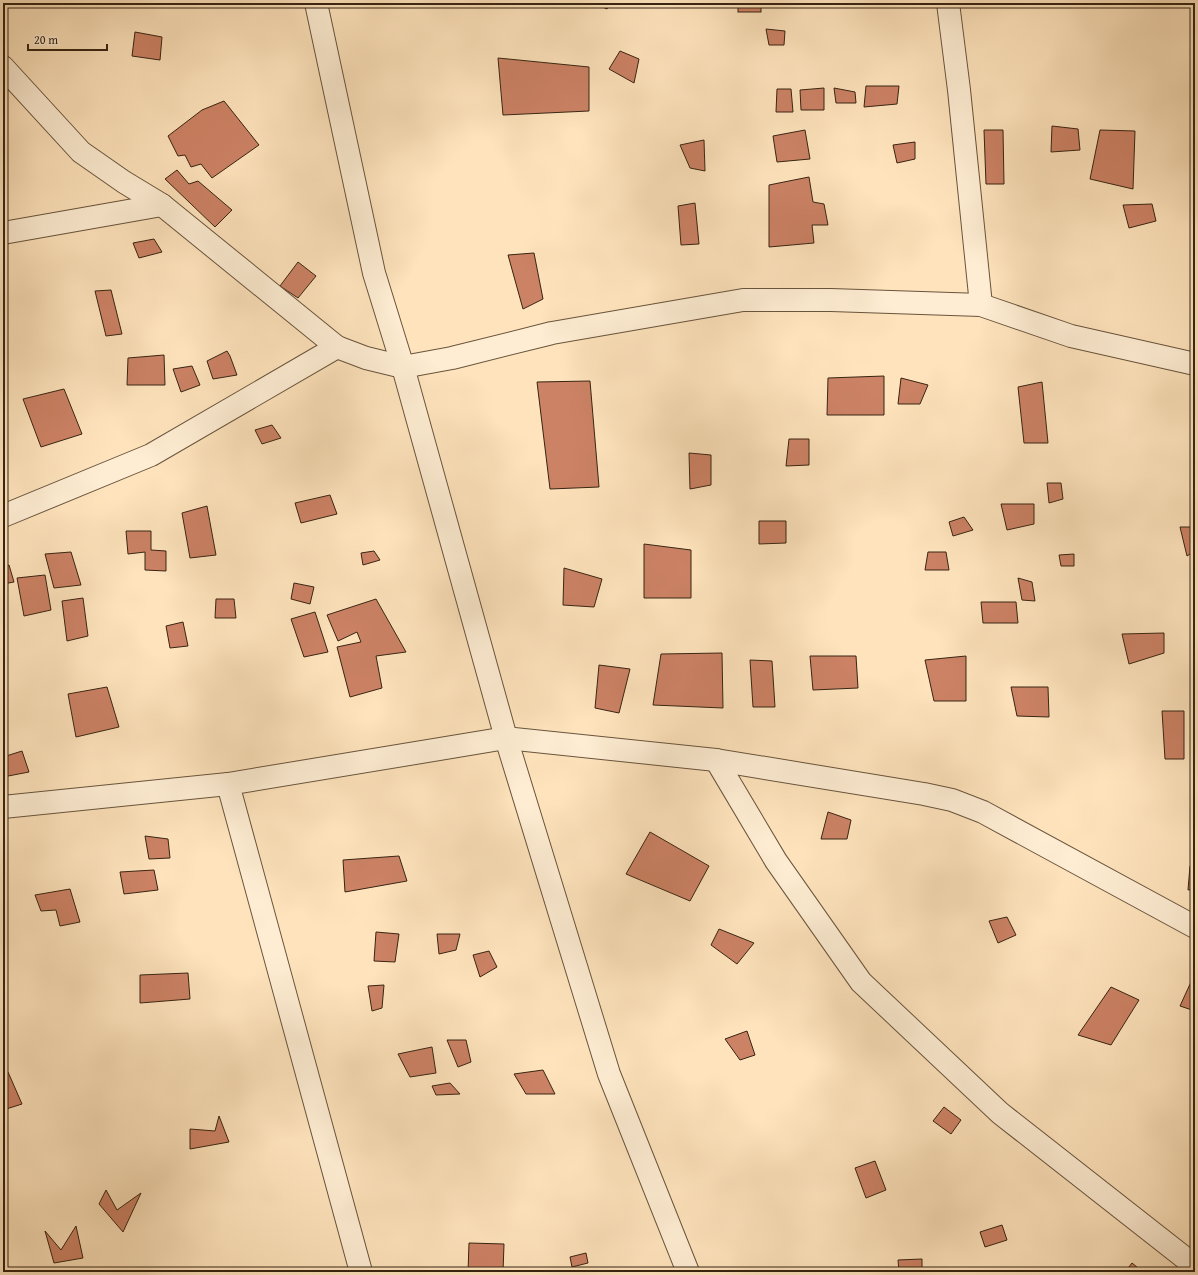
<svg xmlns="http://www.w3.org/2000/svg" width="1198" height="1275" font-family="'Gentium Book Plus',serif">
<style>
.building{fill:#cc8265;stroke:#372412}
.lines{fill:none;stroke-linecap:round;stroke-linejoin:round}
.street-casing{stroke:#69543c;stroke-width:24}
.street{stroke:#feedd3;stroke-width:22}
</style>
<rect width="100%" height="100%" fill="#fee3bc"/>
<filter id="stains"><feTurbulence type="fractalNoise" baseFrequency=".005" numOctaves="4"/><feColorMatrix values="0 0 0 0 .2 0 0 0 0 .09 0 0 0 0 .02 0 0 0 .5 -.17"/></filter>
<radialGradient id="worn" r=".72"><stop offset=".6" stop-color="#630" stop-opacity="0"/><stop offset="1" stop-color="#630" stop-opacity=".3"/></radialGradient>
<g class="building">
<polygon points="593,3 611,3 607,9"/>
<rect x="738" y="3" width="23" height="9"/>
<polygon points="766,29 785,31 784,45 769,45"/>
<polygon points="135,32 162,37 160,60 132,56"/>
<polygon points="620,51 639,59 634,83 609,69"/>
<polygon points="498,58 589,67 589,111 503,115"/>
<polygon points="866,86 899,86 897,104 864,107"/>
<polygon points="824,88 824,110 801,110 800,90"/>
<polygon points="834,88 855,92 856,103 836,103"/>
<polygon points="777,89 791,89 793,112 776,112"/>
<polygon points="224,101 259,145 212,178 201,164 191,167 185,155 178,156 168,136 202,110"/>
<polygon points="1052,126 1078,129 1080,150 1051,152"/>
<polygon points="805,130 810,159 777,162 773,136"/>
<polygon points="984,130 1003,130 1004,184 986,184"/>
<polygon points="1100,130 1135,131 1133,189 1090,179"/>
<polygon points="704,140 705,171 690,168 680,145"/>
<polygon points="915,142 915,159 897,163 893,145"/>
<polygon points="177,170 189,184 198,181 232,210 215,227 165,179"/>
<polygon points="809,177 813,202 824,204 828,225 812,225 814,243 769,247 769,185"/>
<polygon points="695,203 699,244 681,245 678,206"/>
<polygon points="1152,204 1156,221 1129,228 1123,205"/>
<polygon points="154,239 162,252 139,258 133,243"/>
<polygon points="534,253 543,299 523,309 508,255"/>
<polygon points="298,262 316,276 298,298 280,286"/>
<polygon points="111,290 122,334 106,336 95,291"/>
<polygon points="227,351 230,356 237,375 213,379 207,361"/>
<polygon points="164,355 165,385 127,385 128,358"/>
<polygon points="192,366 200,385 181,392 173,369"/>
<polygon points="884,376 884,415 827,415 828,378"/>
<polygon points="901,378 928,385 920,404 898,404"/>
<polygon points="590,381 599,487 550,489 537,382"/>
<polygon points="1042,382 1048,443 1024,443 1018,387"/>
<polygon points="64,389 82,434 41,447 23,399"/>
<polygon points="272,425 281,438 262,444 255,430"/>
<polygon points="789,439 809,439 809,465 786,466"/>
<polygon points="689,453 711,455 711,485 690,489"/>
<polygon points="1047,483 1061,483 1063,499 1049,503"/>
<polygon points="330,495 337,514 301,523 295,503"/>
<polygon points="1001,504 1034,504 1034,524 1007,530"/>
<polygon points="207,506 216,555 190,558 182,513"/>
<polygon points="964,517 973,530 953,536 949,522"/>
<polygon points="759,521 786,521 786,543 759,544"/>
<polygon points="1180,527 1195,527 1195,551 1187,556"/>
<polygon points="126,531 151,531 151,550 166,551 166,571 145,570 145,552 128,554"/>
<polygon points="644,544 691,550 691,598 644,598"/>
<polygon points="374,551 380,560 363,565 361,553"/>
<polygon points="71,552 81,585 54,588 45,554"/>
<polygon points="928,552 946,552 949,570 925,570"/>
<polygon points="1074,554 1074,566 1061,566 1059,555"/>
<polygon points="9,565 14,582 3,584 3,567"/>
<polygon points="564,568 602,579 594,607 563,605"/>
<polygon points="45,575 51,610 24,616 17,578"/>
<polygon points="1018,578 1032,582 1035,601 1022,600"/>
<polygon points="294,583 314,587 310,604 291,599"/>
<polygon points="83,598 88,636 67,641 62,601"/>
<polygon points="216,599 234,599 236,618 215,618"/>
<polygon points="376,599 406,652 376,656 382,688 350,697 337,647 361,642 357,632 338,641 327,615"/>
<polygon points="981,602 1016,602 1018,623 983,623"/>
<polygon points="315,612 328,652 304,657 291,619"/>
<polygon points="183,622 188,646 170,648 166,626"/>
<polygon points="1164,633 1164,653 1129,664 1122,634"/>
<polygon points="722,653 723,708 653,705 661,654"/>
<polygon points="810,656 856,656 858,688 813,690"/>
<polygon points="966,656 966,701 934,701 925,660"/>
<polygon points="750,660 772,661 775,707 753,707"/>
<polygon points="599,665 630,669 619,713 595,708"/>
<polygon points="107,687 119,727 76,737 68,694"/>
<polygon points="1011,687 1048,687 1049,717 1017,716"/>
<polygon points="1162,711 1184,711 1184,759 1165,759"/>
<polygon points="22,751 29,772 3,777 3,757"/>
<polygon points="828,812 851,820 847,839 821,839"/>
<polygon points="650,832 709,866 690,901 626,874"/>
<polygon points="145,836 168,839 170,858 149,859"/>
<polygon points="399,856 407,881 345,892 343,860"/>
<polygon points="1190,866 1195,867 1195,889 1188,890"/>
<polygon points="154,870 158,890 124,894 120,872"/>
<polygon points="70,889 80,922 60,926 56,910 41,911 35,895"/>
<polygon points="1007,917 1016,935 998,943 989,921"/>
<polygon points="719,929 754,943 737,964 711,945"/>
<polygon points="376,932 399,934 395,962 374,961"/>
<polygon points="437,934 460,934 456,950 439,954"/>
<polygon points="489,951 497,967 480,977 473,955"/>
<polygon points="188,973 190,999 140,1003 140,975"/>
<polygon points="1191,982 1195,984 1195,1011 1180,1006"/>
<polygon points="384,985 382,1008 372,1011 368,986"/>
<polygon points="1111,987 1139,1000 1111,1045 1078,1035"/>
<polygon points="747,1031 755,1055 740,1060 725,1039"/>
<polygon points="447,1040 466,1040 471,1062 458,1067"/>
<polygon points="432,1047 436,1073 410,1077 398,1054"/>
<polygon points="543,1070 555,1094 526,1094 514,1074"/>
<polygon points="8,1072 22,1104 3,1110 3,1073"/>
<polygon points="450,1083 460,1094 436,1095 432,1086"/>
<polygon points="944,1107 961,1120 951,1134 933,1121"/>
<polygon points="219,1116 229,1142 190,1149 190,1129 215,1131"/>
<polygon points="875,1161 886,1190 866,1198 855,1168"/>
<polygon points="106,1190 117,1210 141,1193 123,1232 99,1204"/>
<polygon points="1002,1225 1007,1240 985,1247 980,1232"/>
<polygon points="76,1226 83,1258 54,1263 45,1231 61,1250"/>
<polygon points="469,1243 504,1244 503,1272 468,1272"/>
<polygon points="586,1253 588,1263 572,1267 570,1257"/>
<polygon points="922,1259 922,1272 899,1272 898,1260"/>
<polygon points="1132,1263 1143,1272 1125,1272"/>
</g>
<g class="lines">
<defs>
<g id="street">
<polyline points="316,3 374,273 403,367 506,738 609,1074 688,1272"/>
<polyline points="948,3 959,90 981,305"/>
<polyline points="3,67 81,152 124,182 162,205 337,347 366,358 403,367 452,358 552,333 743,300 831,300 981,305 1071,336 1195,364"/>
<polyline points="3,233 162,205"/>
<polyline points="3,516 151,455 337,347"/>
<polyline points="716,760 776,861 861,982 1000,1113 1195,1266"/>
<polyline points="3,807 228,784"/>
<polyline points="361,1272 228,784 506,738 716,760 924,794 952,800 983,812 1195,927"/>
</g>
</defs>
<use href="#street" class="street-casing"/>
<use href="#street" class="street"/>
</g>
<rect width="1198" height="1275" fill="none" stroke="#fee3bc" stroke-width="16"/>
<rect x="4" y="4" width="1190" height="1267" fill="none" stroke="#372412" stroke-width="2"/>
<rect x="8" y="8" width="1182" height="1259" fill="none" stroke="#372412"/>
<path d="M28 44v6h79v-6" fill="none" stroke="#372412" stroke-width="2"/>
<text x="34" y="44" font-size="12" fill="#372412" stroke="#feedd3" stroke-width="3" paint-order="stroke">20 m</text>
<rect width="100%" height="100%" filter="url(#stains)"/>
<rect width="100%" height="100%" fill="url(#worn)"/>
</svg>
